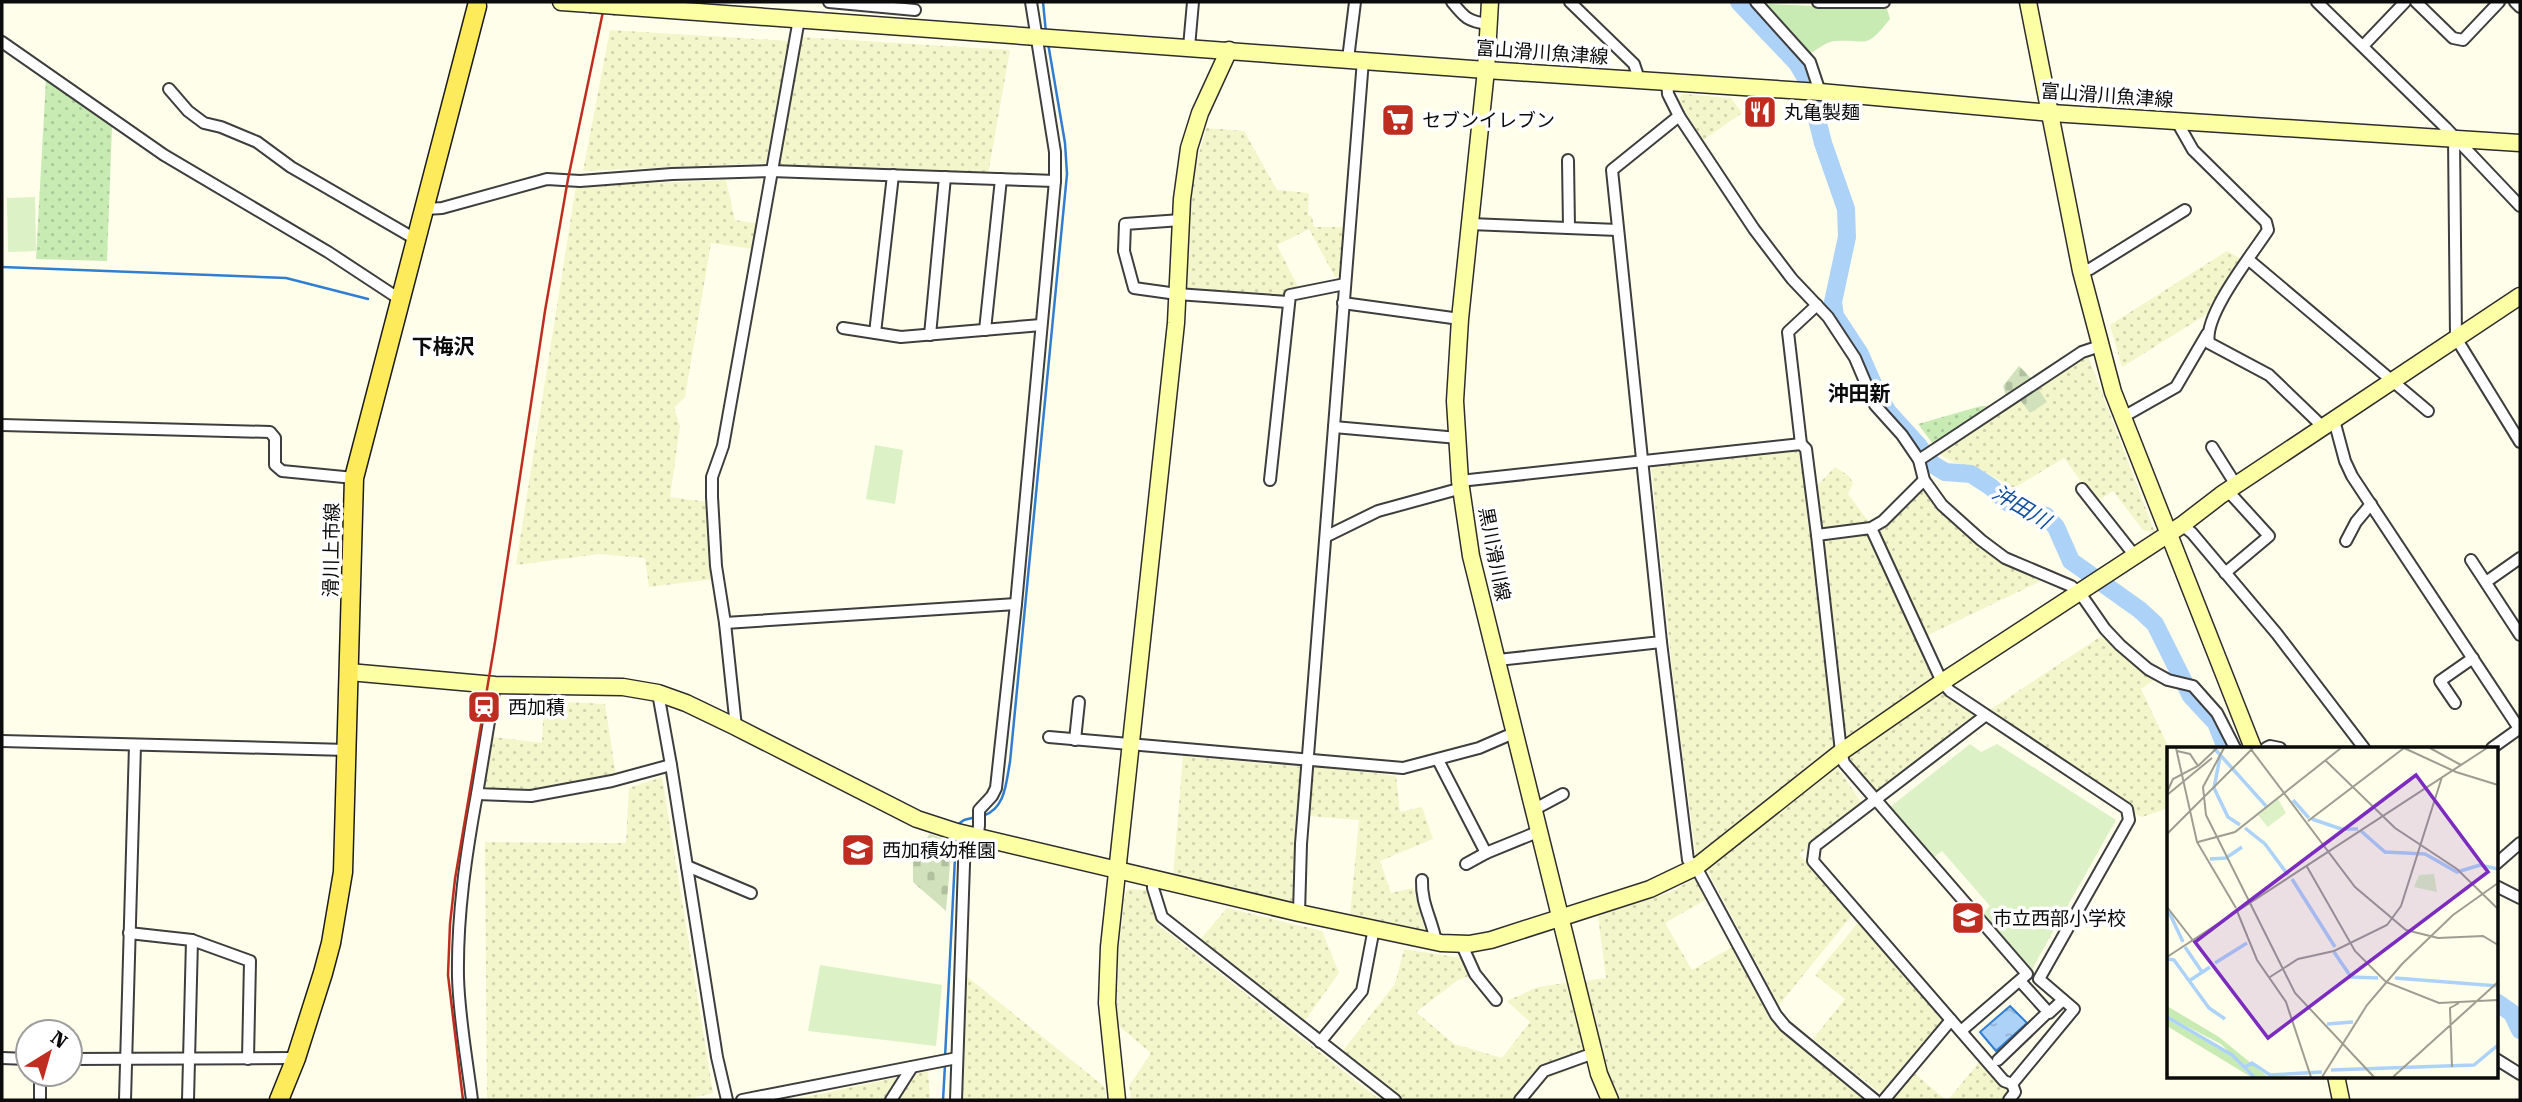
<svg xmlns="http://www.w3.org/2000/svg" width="2522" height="1102" font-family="'Roboto Serif','Noto Sans JP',serif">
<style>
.farmland{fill:url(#farmland-dots)}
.grass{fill:url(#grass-dots)}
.cemetery{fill:url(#cemetery-stones)}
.park{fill:#c8eab3}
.pitch{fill:#dcf1c5}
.water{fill:url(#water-ripples);stroke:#317dd1;stroke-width:2}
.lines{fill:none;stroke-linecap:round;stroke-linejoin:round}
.stream{stroke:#317dd1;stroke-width:2.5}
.river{stroke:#add2f8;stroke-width:18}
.street-casing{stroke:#3e3e3e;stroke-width:14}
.secondary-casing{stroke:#2d2d2d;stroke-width:19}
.primary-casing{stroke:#1c1c1c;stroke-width:21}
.street{stroke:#fff;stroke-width:10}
.secondary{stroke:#fdffa5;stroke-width:16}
.primary{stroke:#fdeb5c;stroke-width:18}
.rail{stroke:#bf2d20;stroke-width:2.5}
.secondary-bridge-casing{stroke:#2d2d2d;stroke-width:19;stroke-linecap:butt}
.secondary-bridge{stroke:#fdffa5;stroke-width:16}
.labels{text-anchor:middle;stroke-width:7;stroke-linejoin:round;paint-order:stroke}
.street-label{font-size:19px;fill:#0b0b0b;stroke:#fff}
.poi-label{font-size:19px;fill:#0b0b0b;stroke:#fff;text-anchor:start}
.neighbourhood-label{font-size:21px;font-weight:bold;fill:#0b0b0b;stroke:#fff}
.water-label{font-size:21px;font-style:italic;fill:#124fa0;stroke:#fff}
.inset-river{fill:none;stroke:#add2f8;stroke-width:3.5}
.inset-road{fill:none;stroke:#9d9d91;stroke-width:2}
.view{fill:#7b2cbf;fill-opacity:0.15;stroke:#7b2cbf;stroke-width:3.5}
.inset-edge{fill:none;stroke:#0b0b0b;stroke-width:3.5}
</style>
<defs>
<pattern id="farmland-dots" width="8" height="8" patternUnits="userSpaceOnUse" patternTransform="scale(1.75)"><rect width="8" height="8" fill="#f3f5ca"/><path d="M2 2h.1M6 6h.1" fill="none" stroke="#cfd1ac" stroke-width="1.8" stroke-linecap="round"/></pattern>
<pattern id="grass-dots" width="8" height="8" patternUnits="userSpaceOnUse" patternTransform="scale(1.75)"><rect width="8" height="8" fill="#c8eab3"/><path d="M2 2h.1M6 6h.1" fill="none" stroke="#aac799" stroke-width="1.8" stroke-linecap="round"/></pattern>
<pattern id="cemetery-stones" width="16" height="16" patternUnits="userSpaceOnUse" patternTransform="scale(1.75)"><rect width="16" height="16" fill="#d0e1bb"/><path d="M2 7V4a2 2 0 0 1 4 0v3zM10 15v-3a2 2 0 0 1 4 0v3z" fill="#b1c09f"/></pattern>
<pattern id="water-ripples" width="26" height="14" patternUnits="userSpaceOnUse" patternTransform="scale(1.75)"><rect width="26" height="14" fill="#add2f8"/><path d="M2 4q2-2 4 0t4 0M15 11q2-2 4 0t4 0" fill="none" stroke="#94b3d3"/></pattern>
</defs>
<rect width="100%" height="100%" fill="#fffeea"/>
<g class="farmland">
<polygon points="610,30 789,41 766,163 583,171"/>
<polygon points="800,37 1010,50 988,174 780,166 776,163"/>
<polygon points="1683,94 1731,98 1742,113 1703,140 1678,100"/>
<polygon points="1206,128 1244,131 1277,190 1309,193 1308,215 1312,217 1314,227 1346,227 1341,275 1335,277 1309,229 1277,245 1299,289 1285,292 1284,299 1187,289 1192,179"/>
<polygon points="726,180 735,220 759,224 753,249 711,243 685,397 674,408 680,426 670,497 708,502 714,579 649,587 645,558 599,554 516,565 576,186"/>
<polygon points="2227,251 2244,260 2212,311 2122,367 2110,325"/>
<polygon points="2088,356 2155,533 2143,530 2113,491 2096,502 2064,458 2014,488 1977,468 1955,463 1939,454 2020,400 2030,413 2046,402 2037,388"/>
<polygon points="1800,450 1803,454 1836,747 1696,856 1676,705 1651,465"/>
<polygon points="1835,467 1849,476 1853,483 1848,494 1869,522 1933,681 1846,740 1816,487"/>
<polygon points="1924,490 1949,519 1987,551 2011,566 2041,581 1926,636 1879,533"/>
<polygon points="2103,635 2114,649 2157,678 2141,689 2169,748 2168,808 2142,817 2135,814 2131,808 1990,710"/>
<polygon points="1941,693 1978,718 1877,797 1849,757"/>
<polygon points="544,701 605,704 616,776 542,791 485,788 493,737 542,743"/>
<polygon points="1183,756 1303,767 1294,904 1173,877"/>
<polygon points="1313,766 1396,776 1400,812 1422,807 1433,839 1380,861 1391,893 1413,888 1427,936 1350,915 1359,820 1309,816"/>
<polygon points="1837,767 1863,805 1799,854 1853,914 1779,1005 1706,868"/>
<polygon points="662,777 713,1093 684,1100 487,1100 485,842 626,843 629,788"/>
<polygon points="1697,876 1707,899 1665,923 1692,970 1734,946 1779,1027 1869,1100 1622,1100 1613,1086 1604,1064 1583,981 1606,978 1598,916 1673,891"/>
<polygon points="1129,889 1147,890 1157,924 1380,1100 1135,1100 1131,1097 1129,1086 1151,1053 1119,1026 1117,1008 1118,954 1125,894"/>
<polygon points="1227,908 1322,931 1339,973 1303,1023 1199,941"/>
<polygon points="1860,923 1945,1018 1944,1022 1883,1095 1813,1039 1845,999 1815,975 1857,924"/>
<polygon points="1404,949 1461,958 1469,976 1458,980 1416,1012 1454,1044 1502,1058 1530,1022 1507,1001 1538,987 1571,982 1589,1062 1542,1081 1530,1100 1403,1100 1342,1052 1395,984"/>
<polygon points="965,975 1105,1087 1107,1100 963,1100 961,1095"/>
<polygon points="1981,1060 2008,1090 2004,1100 1948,1100"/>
<polygon points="928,1071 930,1100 791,1100"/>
<polygon points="1913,1072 1946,1100 1890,1100"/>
</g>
<g class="grass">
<polygon points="46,79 112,126 107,261 36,259"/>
<polygon points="1981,406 1991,406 1933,444 1918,424"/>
</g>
<g class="cemetery">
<polygon points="2019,366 2031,378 2047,402 2030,413 2020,400 2006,397 2003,386"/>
<polygon points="930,834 952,842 946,911 913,882 913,855"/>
</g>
<path class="park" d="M1769 4 1887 9 1890 19C1864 51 1869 39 1835 41 1827 41 1817 50 1809 54L1767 9Z"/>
<g class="pitch">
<polygon points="35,197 36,251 8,252 7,198"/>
<polygon points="875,445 903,450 895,504 866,499"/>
<polygon points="1970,744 1981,752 1997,744 2116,820 2032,969 1983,913 1990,906 1942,851 1933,858 1890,807"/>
<polygon points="820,965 942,985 936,1046 808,1031"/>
</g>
<polygon class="water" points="2010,1006 2027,1023 1996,1051 1980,1032"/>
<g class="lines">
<g class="stream">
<polyline points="1043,2 1046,33"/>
<polyline points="2,267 286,278 368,299"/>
<path d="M983 816C1006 808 1006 782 1010 762L1067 174 1065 143 1048 43"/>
<polyline points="957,825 964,820 976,817"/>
<polyline points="945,1058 956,838"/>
<polyline points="943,1100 945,1065"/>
</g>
<g class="river">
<polyline points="1739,2 1797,63 1807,80"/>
<polyline points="1814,107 1823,143 1846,209 1847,237 1833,302 1835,316 1860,354 1878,395 1888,412 1918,445 1932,464 1945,472 1971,474 1991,487 2007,502 2024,510 2046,516 2056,527 2071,561 2140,610 2155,624 2191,696 2216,723 2226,748"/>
<polyline points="2496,1002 2512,1013 2520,1030"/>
</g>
<defs>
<g id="street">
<polyline points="829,2 915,10"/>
<path d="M1452 2C1464 17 1468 22 1489 24"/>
<polyline points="1570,2 1634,64 1639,79"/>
<polyline points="1756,2 1810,62 1820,92"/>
<polyline points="1818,2 1884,2"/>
<polyline points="2317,2 2446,128 2520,206"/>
<polyline points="2416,2 2453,38 2463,40 2499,2"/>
<polyline points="2515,2 2520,7"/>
<polyline points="2,42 164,155 328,252 401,300"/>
<polyline points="2363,46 2405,2"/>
<polyline points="1189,47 1193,2"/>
<polyline points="1348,59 1355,2"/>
<polyline points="1667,81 1668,94 1679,116 1754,229 1792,279 1828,317 1855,358 1875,405 1902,435 1919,460 1924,480 1942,505 1981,540 2005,558 2071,586 2080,593 2105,629 2120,645 2148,669 2168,680 2193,686 2217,713 2235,748"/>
<polyline points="169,89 188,111 204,123 221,127 257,142 291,167 417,240"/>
<path d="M2176 120 2193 150 2266 222 2268 230C2252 255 2203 315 2209 343L2269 375 2323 427"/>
<polyline points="2454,138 2456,338 2520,442"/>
<polyline points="1568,160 1569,228"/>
<polyline points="425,209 442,208 547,179 580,181 672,174 771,171 1055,181"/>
<polyline points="1181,220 1125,224 1124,251 1134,288 1177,294 1288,302"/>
<polyline points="1470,224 1618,230"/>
<polyline points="2249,260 2428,411"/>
<polyline points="2081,271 2090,269 2185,210"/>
<polyline points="1343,303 1460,319"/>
<polyline points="1817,305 1788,332 1801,444 1806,449 1817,535 1871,528 1883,521 1924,480"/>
<polyline points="843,328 901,337 1041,325"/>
<polyline points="985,330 1001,179"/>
<polyline points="875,333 893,175"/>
<polyline points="930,335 945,177"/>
<polyline points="2123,417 2176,387 2207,334"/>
<polyline points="2334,420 2345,461 2352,476 2520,730"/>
<polyline points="2,425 270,432 275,438 275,465 282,471 354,478"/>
<polyline points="1334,427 1458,438"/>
<polyline points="2212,447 2236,485"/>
<polyline points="1919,460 2082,352 2100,346"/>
<polyline points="1270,480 1290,295 1345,284"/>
<polyline points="1460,481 1801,444"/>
<polyline points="2082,489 2135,556"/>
<polyline points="2182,525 2192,533 2277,634 2364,748"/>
<polyline points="1871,528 1942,682 1950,691 2127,809 2129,820 2039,979 2074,1009 2012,1084 2004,1081 1813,861 1815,846 1986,715"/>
<polyline points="1817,535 1841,752 1844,763 2027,974 1961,1031"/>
<polyline points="1327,536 1378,511 1462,488"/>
<polyline points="2346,541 2356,522 2371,504"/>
<polyline points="2471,560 2520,635"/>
<polyline points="2225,573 2269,536 2228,491"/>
<polyline points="2486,582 2520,558"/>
<polyline points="725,623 1016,604"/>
<polyline points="1661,642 1688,860 1696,867 1776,1015 1785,1026 1875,1100"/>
<polyline points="1498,660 1661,642 1612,170 1679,116"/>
<polyline points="495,685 477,794 531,796 612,781 671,765"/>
<polyline points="658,693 671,765 717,1057 727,1100"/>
<polyline points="2455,703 2440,681 2473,658"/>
<polyline points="736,727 725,623 716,566 712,497 712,477 723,446 799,19"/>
<polyline points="1049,737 1403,768 1479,748 1516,732"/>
<polyline points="1075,740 1079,702"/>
<polyline points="2,741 347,750"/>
<polyline points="2266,748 2270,746 2280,748"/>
<polyline points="2492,748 2520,728"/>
<polyline points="1438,760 1486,853 1540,831"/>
<polyline points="1535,809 1563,794"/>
<polyline points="977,838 979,826 979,810 992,796 996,788 1016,604 1055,181 1055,152 1031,2"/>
<polyline points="1466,864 1486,853"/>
<polyline points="2496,864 2520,843"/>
<polyline points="687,866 751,893"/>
<polyline points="1153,877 1153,888 1162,917 1395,1100"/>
<path d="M1422 880C1421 904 1432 919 1436 942"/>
<polyline points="2496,886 2520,898"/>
<polyline points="1299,913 1301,844 1363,60"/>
<polyline points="129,933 192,940 250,961 248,1059"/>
<polyline points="1461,943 1475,974 1496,1000"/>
<polyline points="2020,981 2049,1013 2063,1000"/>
<polyline points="1320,1042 1362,991 1374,928"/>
<polyline points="2,1058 28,1059"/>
<polyline points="70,1059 296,1058"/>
<polyline points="2496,1059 2520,1074"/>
<polyline points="1998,1060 2048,1012"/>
<polyline points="40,1100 40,1074"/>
<polyline points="125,1100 135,745"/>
<polyline points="188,1100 192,940"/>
<path d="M472 1100C467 1060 459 1017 458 977 457 915 466 854 477 794"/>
<polyline points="742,1100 957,1058"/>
<polyline points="891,1100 912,1067"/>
<polyline points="956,1100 965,835"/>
<polyline points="1520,1100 1544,1071 1594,1053"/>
<polyline points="1884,1100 1951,1020"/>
<polyline points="2009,1100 2015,1092 2012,1084"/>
</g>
<g id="secondary">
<polyline points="561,2 590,4"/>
<polyline points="1490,2 1486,70 1460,319 1455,401 1460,481 1471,556 1599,1074 1610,1100"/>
<polyline points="2028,2 2081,271 2113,392 2253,748"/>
<polyline points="616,6 1486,70 1820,92 2051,113 2520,143"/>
<polyline points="349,672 495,685 623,687 658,693 686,703 736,727 917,819 957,832 1299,913 1441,943 1469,944 1491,940 1650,889 1696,867 1841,752 1942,682 2182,525 2221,495 2520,296"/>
<polyline points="2336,1076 2341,1100"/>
<polyline points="1117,1100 1107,1003 1109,947 1176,323 1182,199 1189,148 1200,113 1229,50"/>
</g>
<polyline id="primary" points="279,1100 296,1058 323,973 331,943 343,872 354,478 477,6"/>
</defs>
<use href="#street" class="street-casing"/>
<use href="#secondary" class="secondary-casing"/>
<use href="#primary" class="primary-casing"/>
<use href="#street" class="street"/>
<use href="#secondary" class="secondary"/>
<use href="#primary" class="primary"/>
<polyline class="rail" points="463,1100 448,975 450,924 455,879 495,642 545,311 568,179 605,2"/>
<defs>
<polyline id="secondary-bridge" points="590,4 616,6"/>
</defs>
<use href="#secondary-bridge" class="secondary-bridge-casing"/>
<use href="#secondary-bridge" class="secondary-bridge"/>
</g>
<defs>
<symbol id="restaurant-square" viewBox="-11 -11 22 22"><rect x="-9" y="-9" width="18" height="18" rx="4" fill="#bf2d20" stroke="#fff"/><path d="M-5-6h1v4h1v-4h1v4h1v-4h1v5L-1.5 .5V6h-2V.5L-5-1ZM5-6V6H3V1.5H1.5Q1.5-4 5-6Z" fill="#fff"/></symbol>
<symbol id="supermarket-square" viewBox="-11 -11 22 22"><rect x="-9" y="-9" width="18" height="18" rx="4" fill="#bf2d20" stroke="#fff"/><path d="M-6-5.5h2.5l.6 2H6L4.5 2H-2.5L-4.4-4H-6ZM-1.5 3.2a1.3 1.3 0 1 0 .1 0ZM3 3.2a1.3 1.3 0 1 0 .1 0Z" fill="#fff"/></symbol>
<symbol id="station-square" viewBox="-11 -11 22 22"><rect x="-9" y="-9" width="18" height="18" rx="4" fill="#bf2d20" stroke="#fff"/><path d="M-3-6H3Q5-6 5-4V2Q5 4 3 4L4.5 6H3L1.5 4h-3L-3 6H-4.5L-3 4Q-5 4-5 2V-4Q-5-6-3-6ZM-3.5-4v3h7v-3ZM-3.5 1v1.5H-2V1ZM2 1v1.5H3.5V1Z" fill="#fff"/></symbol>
<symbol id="school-square" viewBox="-11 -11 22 22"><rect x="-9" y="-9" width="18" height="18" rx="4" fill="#bf2d20" stroke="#fff"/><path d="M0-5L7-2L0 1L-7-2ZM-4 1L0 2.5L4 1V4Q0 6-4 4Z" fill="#fff"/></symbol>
</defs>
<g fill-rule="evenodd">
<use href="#restaurant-square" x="1741" y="93" width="38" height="38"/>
<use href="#supermarket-square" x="1379" y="101" width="38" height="38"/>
<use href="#station-square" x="465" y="688" width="38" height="38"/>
<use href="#school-square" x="839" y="831" width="38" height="38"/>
<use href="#school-square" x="1949" y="899" width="38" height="38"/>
</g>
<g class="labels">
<g class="street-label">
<text transform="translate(1542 52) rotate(4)" y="7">富山滑川魚津線</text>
<text transform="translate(2107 95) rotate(4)" y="7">富山滑川魚津線</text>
<text transform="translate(331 550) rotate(-89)" y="7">滑川上市線</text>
<text transform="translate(1495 554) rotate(79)" y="7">黒川滑川線</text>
</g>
<g class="poi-label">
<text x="1784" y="119">丸亀製麺</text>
<text x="1422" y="127">セブンイレブン</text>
<text x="508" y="714">西加積</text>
<text x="882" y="857">西加積幼稚園</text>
<text x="1993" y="925">市立西部小学校</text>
</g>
<g class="neighbourhood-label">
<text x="443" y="354">下梅沢</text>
<text x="1859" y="401">沖田新</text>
</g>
<g class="water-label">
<text transform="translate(2021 507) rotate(31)" y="7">沖田川</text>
</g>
</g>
<g transform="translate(2167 747)">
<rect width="331" height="331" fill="#fffeea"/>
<path d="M0 259 52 290 101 330H88L54 297 0 269ZM0 272 64 309 84 330 0 279Z" fill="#c8eab3"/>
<path d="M111 52 119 66 101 80 91 68ZM267 127 270 145 247 140 252 128Z" fill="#dcf1c5"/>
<path class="inset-river" d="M47 1 99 59M53 10 47 41 61 70 73 78M126 53 142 71M145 72 174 82H191M78 81 98 97 121 128M194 84 218 105 258 107 290 125 313 118 331 122M43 112 59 111 75 100M125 132 168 200M2 165 16 195M18 200 35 225M167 205 184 230 211 231M1 212 7 213 42 261 58 272M48 216 80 196M228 231 331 239M22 234 43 220M0 270 65 308 87 330M160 277 186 275M76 321 85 316 103 328 155 325M164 323 307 318 331 298"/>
<path class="inset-road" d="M9 1 30 95 69 161M57 1 36 40 39 68 128 246 207 330M83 1 188 140 239 183 271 191 316 189 331 198M237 1 289 25 331 38M263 1 294 18M158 13 228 81 290 122 331 162M31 19 50 1M0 45 6 32 31 19 23 7 10 4M0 48 45 11M141 74 237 1M0 87 86 1M31 95 68 85 174 1M139 118 188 204 219 235 272 256 331 253M0 160 45 218M70 164 90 213 119 255 144 330M0 210 320 1M103 230 131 212 167 204 220 178 234 159 275 30M285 320 283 261 292 256M155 330 200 258 235 217 286 168 331 136M226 330 331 235"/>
<path class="view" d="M249 28 321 125 101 291 28 195Z"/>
<rect width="331" height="331" class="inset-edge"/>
</g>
<rect width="2522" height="1102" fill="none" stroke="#0b0b0b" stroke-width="7"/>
<g transform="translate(49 1053) rotate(37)"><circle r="33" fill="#ffffff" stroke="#9d9d9d" stroke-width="2"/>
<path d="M0-5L12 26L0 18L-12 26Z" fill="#bf2d20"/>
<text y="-10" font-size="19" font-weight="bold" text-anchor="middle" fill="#0b0b0b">N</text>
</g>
</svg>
